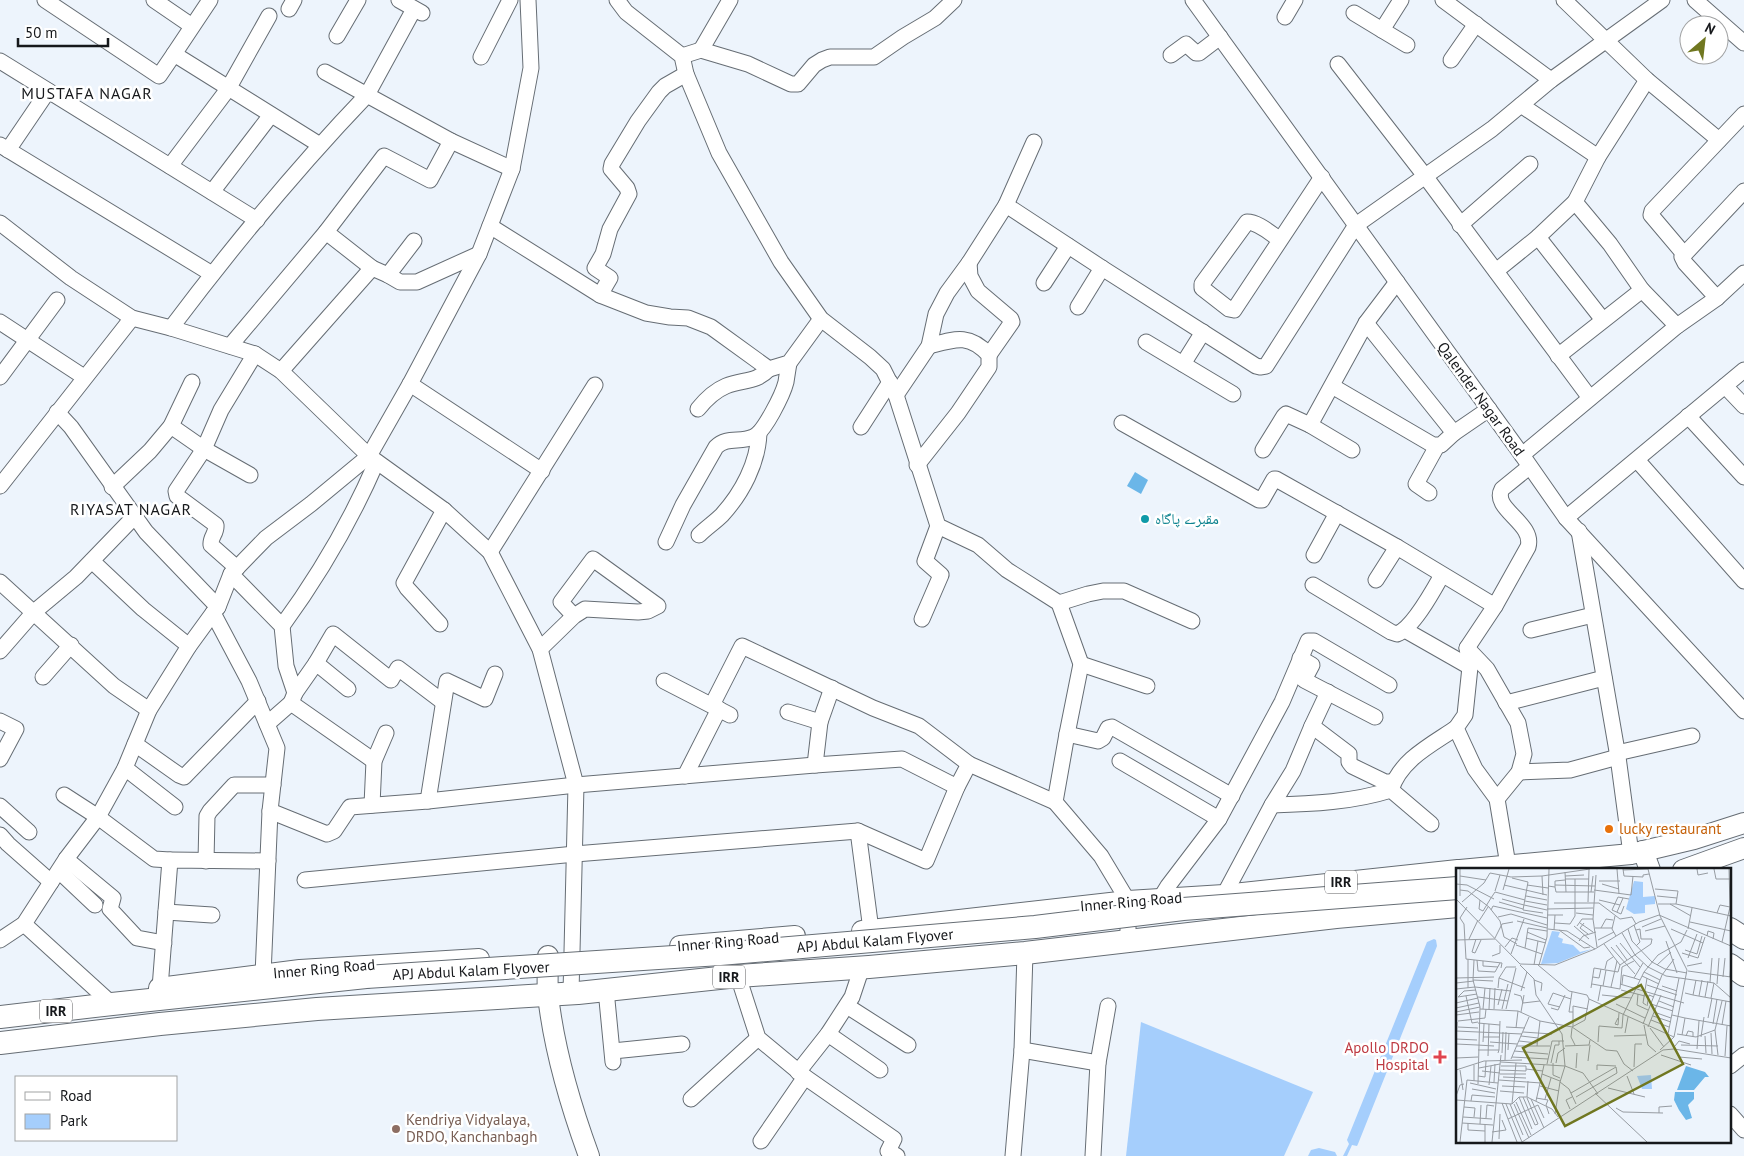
<svg xmlns="http://www.w3.org/2000/svg" width="1744" height="1156" font-family="'PT Sans','Noto Naskh Arabic',sans-serif">
<style>
.green{fill:#a5cefc}
.water{fill:#6bb6e8}
.lines{fill:none;stroke-linecap:round;stroke-linejoin:round}
.minor-casing{stroke:#666d74;stroke-width:17}
.major-casing{stroke:#666d74;stroke-width:22}
.highway-casing{stroke:#666d74;stroke-width:24}
.minor{stroke:#fff;stroke-width:15}
.major{stroke:#fff;stroke-width:20}
.highway{stroke:#fff;stroke-width:22}
.highway-bridge-casing{stroke:#666d74;stroke-width:24;stroke-linecap:butt}
.highway-bridge{stroke:#fff;stroke-width:22}
.culture-dot{fill:#0f9aa8;stroke:#fff;stroke-width:2}
.food-dot{fill:#e8710a;stroke:#fff;stroke-width:2}
.health-dot{fill:#e0444e;stroke:#fff;stroke-width:2}
.education-dot{fill:#8d6e63;stroke:#fff;stroke-width:2}
.labels{text-anchor:middle;stroke-width:5;stroke-linejoin:round;paint-order:stroke}
.shield{fill:#fff;stroke:#5c5d5f;stroke-width:1}
.shield-label{font-size:14px;font-weight:bold;fill:#16181b}
.street-label{font-size:15px;fill:#16181b;stroke:#fff}
.culture-label{font-size:15px;fill:#0d838f;stroke:#fff;text-anchor:start}
.food-label{font-size:15px;fill:#c56008;stroke:#fff;text-anchor:start}
.health-label{font-size:15px;fill:#be3a42;stroke:#fff;text-anchor:end}
.education-label{font-size:15px;fill:#785e54;stroke:#fff;text-anchor:start}
.neighbourhood-label{font-size:16px;letter-spacing:1px;fill:#16181b;stroke:#fff}
.inset-road{fill:none;stroke:#979ca2;stroke-width:1}
.view{fill:#707720;fill-opacity:0.15;stroke:#707720;stroke-width:2.5}
.inset-edge{fill:none;stroke:#16181b;stroke-width:2.5}
</style>
<rect width="100%" height="100%" fill="#edf4fc"/>
<g class="green">
<polygon points="1434,939 1436,940 1437,946 1358,1144 1357,1146 1352,1145 1347,1156 1343,1156 1349,1144 1347,1140 1427,942"/>
<polygon points="1141,1022 1313,1092 1284,1156 1126,1156"/>
<polygon points="1319,1148 1335,1152 1337,1156 1308,1156 1311,1150"/>
</g>
<polygon class="water" points="1135,472 1148,480 1141,494 1127,486"/>
<g class="lines">
<defs>
<g id="minor">
<polyline points="45,0 159,76 174,54 320,145"/>
<polyline points="154,0 192,26"/>
<polyline points="399,0 422,13"/>
<polyline points="528,0 531,68 512,169 479,254 410,384 369,456 444,510 490,552 540,649 576,785 571,993"/>
<polyline points="617,0 626,12 682,56 686,74 719,153 781,262 821,319 870,357 883,369 896,395 938,526 978,545 1007,570 1059,603 1081,664 1067,734 1055,802 1101,856 1128,901 1128,940"/>
<polyline points="1193,0 1522,455 1566,518 1744,711"/>
<polyline points="1443,0 1551,80"/>
<polyline points="1564,0 1647,80 1719,140"/>
<polyline points="1695,0 1744,43"/>
<polyline points="289,9 294,0"/>
<polyline points="1354,13 1382,30 1401,0"/>
<polyline points="1285,17 1295,0"/>
<polyline points="1382,30 1407,45"/>
<polyline points="337,36 358,0"/>
<polyline points="701,50 730,0"/>
<polyline points="174,54 210,0"/>
<polyline points="1171,55 1186,44 1196,53 1199,53 1220,37"/>
<polyline points="682,56 701,50 748,64 791,84 798,84 814,65 822,60 830,57 874,57 903,37 935,18 954,0"/>
<polyline points="481,57 510,0"/>
<polyline points="1451,60 1476,24"/>
<polyline points="0,61 257,220"/>
<polyline points="1338,64 1425,176 1590,398"/>
<polyline points="325,72 367,95 414,9"/>
<polyline points="1647,80 1598,157 1575,202 1610,244 1642,290 1677,326"/>
<polyline points="1521,105 1598,157"/>
<polyline points="0,145 212,274"/>
<polyline points="8,150 48,91"/>
<polyline points="170,166 228,89 269,16"/>
<polyline points="212,192 271,115"/>
<polyline points="1006,205 1034,142"/>
<polyline points="0,223 71,278 132,318 171,328 255,354 281,371 369,456 311,504 266,538 231,574 218,607 213,613"/>
<polyline points="1460,225 1530,164"/>
<polyline points="490,226 600,295 646,313 670,317 688,318 711,327 769,369 789,363 821,319"/>
<polyline points="326,232 372,268"/>
<polyline points="1538,237 1603,320"/>
<path d="M1279 239C1270 233 1258 222 1247 222L1202 284V288L1229 309 1234 310 1322 177"/>
<polyline points="1684,254 1651,215 1652,211 1744,114"/>
<polyline points="969,263 970,276 978,291 1011,319 1012,322 989,355"/>
<polyline points="1496,271 1538,237 1575,202"/>
<polyline points="388,275 414,241"/>
<polyline points="1044,283 1068,246"/>
<polyline points="600,295 610,278 595,268 603,254 610,229 629,194 627,188 611,169 612,164 638,121 659,92 665,86 686,74"/>
<polyline points="1717,298 1685,263 1682,257 1744,191"/>
<polyline points="1078,307 1102,268"/>
<polyline points="0,322 84,377"/>
<polyline points="1366,323 1454,433 1489,409"/>
<path d="M171 328C232 247 297 168 367 95L451 141 512 169"/>
<polyline points="1146,342 1233,394"/>
<polyline points="230,346 326,232 384,156 430,180 451,141"/>
<polyline points="1558,356 1642,290"/>
<polyline points="1183,364 1203,332"/>
<polyline points="281,371 372,268 388,275 400,282 417,282 479,254"/>
<polyline points="0,377 57,300"/>
<polyline points="410,384 542,471"/>
<polyline points="1332,386 1433,445 1441,445 1454,433"/>
<polyline points="1725,386 1744,406"/>
<polyline points="896,395 929,346 936,314 947,293 969,263 1006,205 1102,268 1256,366 1260,367 1266,366 1356,225 1492,129 1551,80 1662,0"/>
<path d="M698 409C706 399 714 391 726 386 743 379 756 383 769 369"/>
<polyline points="57,412 71,427 146,532 218,607"/>
<polyline points="1688,416 1744,477"/>
<path d="M1122 423 1259 500H1262L1274 479H1276L1397 547 1495 606 1528 547C1535 523 1491 509 1502 489L1529 467"/>
<polyline points="1310,425 1366,323 1397,282"/>
<polyline points="171,426 204,449 250,475"/>
<polyline points="861,427 890,382"/>
<polyline points="1263,450 1284,416 1286,414 1310,425 1352,450"/>
<polyline points="1522,455 1677,326 1717,298 1744,273"/>
<polyline points="1637,460 1744,581"/>
<path d="M917 465 958 413 989 367V355C969 333 955 339 929 346"/>
<polyline points="0,486 132,318"/>
<polyline points="112,487 150,451 171,426 192,382"/>
<polyline points="1429,493 1416,484 1437,446"/>
<polyline points="1566,518 1744,370"/>
<polyline points="1579,531 1618,757 1631,854"/>
<path d="M699 535C706 528 715 522 722 515 742 493 758 463 759 433"/>
<path d="M666 542 683 505 716 447C727 436 740 443 753 437 764 433 783 394 786 382 787 375 788 369 789 363"/>
<polyline points="490,552 595,385"/>
<polyline points="1314,555 1337,513"/>
<polyline points="92,561 143,609 189,646"/>
<path d="M237 568 211 545C210 537 217 533 216 525L177 496 176 491 204 449 221 410 255 354"/>
<polyline points="231,574 282,626 286,666 295,693 316,663 348,689"/>
<polyline points="1376,580 1397,547"/>
<polyline points="0,582 114,686 149,710"/>
<path d="M1313 585 1391 632 1397 634C1413 628 1433 591 1442 575"/>
<polyline points="1059,603 1088,594 1103,591 1124,591 1192,621"/>
<polyline points="1495,606 1467,648 1470,667 1465,715 1456,728 1475,769 1497,799 1508,865"/>
<polyline points="922,619 941,575 925,561 938,526"/>
<polyline points="440,624 407,588 404,583 444,510"/>
<path d="M282 626C320 574 350 523 376 463"/>
<polyline points="1405,630 1470,667"/>
<polyline points="1531,630 1593,615"/>
<polyline points="1467,648 1487,669 1518,723 1524,754 1519,772 1497,799"/>
<polyline points="540,649 574,616 561,602 593,559 658,606 648,611 638,612 585,609 574,616"/>
<polyline points="0,651 34,612 76,577 134,517"/>
<polyline points="1300,658 1312,665 1304,680 1375,717"/>
<polyline points="316,663 333,634 391,680 398,668 443,702"/>
<polyline points="1081,664 1147,686"/>
<polyline points="43,677 71,645"/>
<polyline points="664,681 730,715"/>
<polyline points="1328,692 1312,726 1349,754 1349,762 1352,766 1385,782 1393,782"/>
<polyline points="295,693 291,703 374,761"/>
<polyline points="1506,703 1604,678"/>
<polyline points="788,712 820,722 815,765"/>
<polyline points="0,721 16,729 0,759"/>
<polyline points="820,722 832,688"/>
<polyline points="267,724 291,703"/>
<polyline points="1067,734 1098,741 1103,738 1108,728 1112,727 1232,796"/>
<polyline points="135,744 179,775 184,777 258,701"/>
<polyline points="1617,753 1692,736"/>
<polyline points="1120,761 1219,819"/>
<polyline points="969,764 1055,802"/>
<polyline points="125,768 175,807"/>
<polyline points="1519,772 1570,770 1618,757"/>
<polyline points="685,776 719,709"/>
<path d="M1391 790C1400 760 1431 745 1456 728"/>
<polyline points="64,795 98,817 154,859 170,860"/>
<polyline points="428,801 447,681 485,699 495,674"/>
<polyline points="372,805 374,761 386,733"/>
<path d="M1272 805C1312 804 1353 802 1391 790L1431 824"/>
<polyline points="0,806 29,832"/>
<polyline points="270,811 327,834 334,831 350,807 428,801 576,785 815,765 902,759 957,787"/>
<polyline points="858,831 871,930"/>
<polyline points="0,835 8,844 51,882"/>
<polyline points="66,859 113,898 110,909 137,938 164,943"/>
<polyline points="206,861 207,816 210,811 234,785 273,785"/>
<polyline points="59,871 95,905"/>
<polyline points="305,880 575,854 858,831 926,861 957,787 969,764 919,726 873,708 742,646 712,705"/>
<polyline points="1224,895 1272,805 1293,771 1312,726"/>
<polyline points="1160,899 1168,886 1219,819 1282,702 1308,641 1314,641 1389,685"/>
<polyline points="166,912 212,915"/>
<polyline points="24,924 112,1004"/>
<polyline points="0,940 24,924 66,859 98,817 125,768 149,710 189,646 213,613 249,681 277,748 270,811 263,975"/>
<polyline points="738,976 758,1038 805,1077 894,1139 888,1151 897,1156"/>
<polyline points="160,988 170,860 268,861"/>
<polyline points="606,990 613,1062"/>
<polyline points="847,1006 908,1045"/>
<polyline points="828,1034 880,1070"/>
<polyline points="1022,1050 1098,1063 1108,1006"/>
<polyline points="613,1051 682,1044"/>
<polyline points="1730,1066 1744,1055"/>
<polyline points="798,1072 828,1034 852,997 862,967"/>
<polyline points="691,1099 758,1038"/>
<polyline points="1730,1114 1744,1130"/>
<polyline points="761,1141 805,1077"/>
<polyline points="1013,1156 1022,1050 1025,953"/>
<polyline points="1093,1156 1098,1063"/>
</g>
<g id="major">
<polyline points="1643,851 1650,870"/>
<polyline points="1460,870 1631,854 1694,839 1744,823"/>
<polyline points="1683,870 1744,848"/>
<polyline points="862,931 1128,901 1224,895 1458,870"/>
<polyline points="680,946 795,936"/>
<path d="M548 956C548 969 547 982 548 995 554 1050 570 1104 589 1156"/>
<polyline points="159,988 300,970 479,959"/>
</g>
<g id="highway">
<polyline points="1730,929 1744,938"/>
<polyline points="1730,965 1744,975"/>
<polyline points="0,1017 112,1004 366,977"/>
<polyline points="0,1043 160,1024 317,1009 578,993 738,976 869,967 1025,953 1336,917 1458,906"/>
</g>
</defs>
<use href="#minor" class="minor-casing"/>
<use href="#major" class="major-casing"/>
<use href="#highway" class="highway-casing"/>
<use href="#minor" class="minor"/>
<use href="#major" class="major"/>
<use href="#highway" class="highway"/>
<defs>
<polyline id="highway-bridge" points="366,977 720,954 1035,927 1183,909 1458,888"/>
</defs>
<use href="#highway-bridge" class="highway-bridge-casing"/>
<use href="#highway-bridge" class="highway-bridge"/>
</g>
<circle class="culture-dot" cx="1145" cy="519" r="5"/>
<circle class="food-dot" cx="1609" cy="829" r="5"/>
<path class="health-dot" d="M1437.5 1049.5h5v5h5v5h-5v5h-5v-5h-5v-5h5z"/>
<circle class="education-dot" cx="396" cy="1129" r="5"/>
<g class="labels">
<g class="shield">
<rect x="1325" y="870.5" width="32" height="23" rx="4"/>
<rect x="713" y="965.5" width="32" height="23" rx="4"/>
<rect x="40" y="999.5" width="32" height="23" rx="4"/>
</g>
<g class="shield-label">
<text x="1341" y="887">IRR</text>
<text x="729" y="982">IRR</text>
<text x="56" y="1016">IRR</text>
</g>
<g class="street-label">
<text transform="translate(1481 399) rotate(54)" y="5">Qalender Nagar Road</text>
<text transform="translate(1131 902) rotate(-5)" y="5">Inner Ring Road</text>
<text transform="translate(875 941) rotate(-5)" y="5">APJ Abdul Kalam Flyover</text>
<text transform="translate(728 942) rotate(-5)" y="5">Inner Ring Road</text>
<text transform="translate(324 969) rotate(-5)" y="5">Inner Ring Road</text>
<text transform="translate(471 971) rotate(-3)" y="5">APJ Abdul Kalam Flyover</text>
</g>
<g class="culture-label">
<text x="1155" y="524">مقبرے پاگاہ</text>
</g>
<g class="food-label">
<text x="1619" y="834">lucky restaurant</text>
</g>
<g class="health-label">
<text x="1429" y="1053">Apollo DRDO<tspan x="1429" dy="17">Hospital</tspan></text>
</g>
<g class="education-label">
<text x="406" y="1125">Kendriya Vidyalaya,<tspan x="406" dy="17">DRDO, Kanchanbagh</tspan></text>
</g>
<g class="neighbourhood-label">
<text x="87" y="99">MUSTAFA NAGAR</text>
<text x="131" y="515">RIYASAT NAGAR</text>
</g>
</g>
<g transform="translate(1456 868)">
<rect width="275" height="275" fill="#edf4fc"/>
<path d="M178 13 187 14V29L199 28V36L189 37V45L178 46 170 41ZM96 63 104 64 102 69 107 71 106 75 117 77 124 84 136 81 102 95 85 96ZM195 207 196 221H186L181 208Z" fill="#a5cefc"/>
<path d="M230 198 249 204 253 209H249L238 222H221ZM219 224H238V231L232 237 236 250 230 252 223 242 218 232Z" fill="#6bb6e8"/>
<path class="inset-road" d="M161 1 163 26M167 1 168 8 187 9V7L193 6M192 1 204 48 231 102 218 169 204 182M241 1 242 7 252 5M258 1 260 11H274M167 2 192 1M109 4 110 24M140 7 137 51 141 79M4 8 30 12M86 8 87 27M109 8 128 7M56 10 72 14 67 42 87 45M109 11H133M143 13H164M0 16 11 17 38 31M146 16 163 21M48 17 91 27M71 17 92 20M99 17 139 18M92 18 99 19 100 24H138M99 19V13L109 12M199 21 222 23 220 36M4 22 12 23 33 39 44 53 48 69 61 76M47 22 53 1M138 22 175 27 177 8M39 23 44 7M135 24 137 8M4 28V1M70 28 91 32M201 28 221 30M35 30 39 24 69 32M0 31 64 96 99 97 139 81 183 54 203 47 275 78M46 31 68 37M24 32 23 41 27 43 35 30M143 32 164 37M69 33 91 37M6 34 28 15 34 5 55 9 86 8 134 1M43 34 67 41M132 34 133 1M98 35H143L164 51 176 49 180 56M202 36H220L275 48M214 36 235 48M68 37 91 42M11 39 4 50 8 56 10 91 46 95 45 100M91 41 137 40M35 42 37 38 91 50M156 42 162 29 173 31M156 42 165 46 168 38M161 44 167 30M120 45 137 47M261 45 264 37 274 39M91 47H107M159 48 156 61 160 68M42 49 55 46 91 57M23 53 32 39M61 53 91 60M234 54 275 63M99 55 114 56 119 48V11M124 55 137 64M128 55 124 60 132 66M178 57 184 74 180 78M118 58 133 71M121 58 126 51H137M186 59 205 51M139 60H156M145 60 150 51 157 52M92 61 111 63 139 81M172 61 176 73 196 94 209 101 231 105M215 61 247 75M232 61 236 40M98 62 99 47M103 62 128 80 134 79M189 63 209 58M71 64 90 72M166 65 179 87 192 99 210 108 258 115 275 130M251 68 252 63 258 65 257 71M39 70 46 56 57 54M70 70 90 75M13 71 22 52M20 71 16 84 19 85 25 72M0 72 39 71M142 72 158 64M123 73 127 68 140 64M210 73 221 105M266 74 274 39 273 1M164 75 184 99M148 76 164 97M60 77 86 86M160 77 171 92M49 79 56 70 62 72M155 79 179 106M69 80 72 60 91 63M229 82 241 86 246 68M226 85 242 90 249 69M55 86 68 51M36 88 44 85V77M232 90 241 66M12 91V120M18 92 17 112 24 139 22 216M21 92 22 103 39 104 44 95M27 93V98L42 99M64 97 78 111 80 127 106 166 109 198 127 205 142 226M78 97 82 73M82 97 113 123 131 127 133 131 218 169M83 97 91 69 93 1M201 97 215 84M231 98 246 95M149 101 151 93 157 89M232 103 275 109M188 104 204 112M186 108 203 116M137 109 143 110 145 101M267 109 269 90M274 109 275 93M0 110 38 109M43 110 50 99H60M17 112 37 113M78 112 86 115 85 123M184 112 178 110 187 95M254 114 256 90M0 115 18 113M136 116 164 121 166 99 178 93M164 116 228 135M166 116 167 107 178 110M261 116 263 90M191 117 221 127M147 118 150 102M206 118 221 123M155 119 161 93M42 120 43 110 69 120M135 120 138 100 162 104 164 97 195 76 196 71H185L184 61 180 62M0 121 19 119 55 123M20 122 8 123 2 129 21 126M165 122 189 128M65 123 71 104M116 124 113 144H117V158M229 125 237 127 240 112M58 126 65 128 67 135 84 133M182 126 181 137 192 142M146 127 175 130M237 127 275 134M10 128 16 155 22 154M243 128 246 112M22 129 52 133M249 129 252 113M255 130 258 115M142 133 145 117M203 133 218 139M0 135 22 130M160 136 189 150M195 136 217 143M42 137 46 121M190 137 187 135 191 110M191 138 193 127 198 129M104 139 92 136 97 125 115 131M0 140 23 135M95 140 102 142 109 127M24 141 62 143 84 153 116 159 150 182 161 183 168 196 177 203M27 141 29 120M33 141 34 120M38 141 39 120M46 141 52 116M50 141 60 100M0 144 24 139M65 144 68 127M117 144V138L132 141M198 144 215 150M0 147 23 144M216 147 229 150 226 167M197 148 215 154M162 150 159 156 162 157 163 145M229 150 275 158M252 150 256 130M195 152 213 159M2 153 29 150 30 141M22 155 44 157M187 156 206 107 218 91M257 156 261 131M266 157 270 133M2 159 22 160M50 159 69 160M116 159 129 152 133 131M192 159 205 127M60 160 62 143M116 160 115 169 119 177M194 160 208 179M259 162 266 133M0 163 66 166M67 164 96 166M169 165 172 149M255 165 256 186M212 166 223 110M221 166 240 169 259 162 262 187M190 167 192 177 200 184M65 168 82 170M158 168 190 167 188 157M230 168 232 163 237 164V169M249 168 250 185M27 169H44M245 169 248 149M0 171 21 172M63 173 81 175M0 174 1 154M27 174 28 156M34 174 61 176M142 174 143 158 166 160 167 147 188 104 202 87 225 74 231 62M0 176 21 177M21 177 38 178M225 177 262 178M61 178H94M81 178 84 153M109 178 133 177 134 172M219 178 223 173 234 176M241 181 243 153M22 182H43L42 185M43 182 44 153M52 182 53 165M58 183 92 186M46 185 47 164M205 187 235 197M32 188 33 156M269 188 271 158M56 189 92 191M223 189 246 191M0 190 22 189M55 191 73 149M49 192 50 164M132 193 134 177M45 194 109 198 104 214M95 195 99 177H103V173M97 195V207L104 210M100 195 102 185 109 180M91 196 96 173H108M45 198H70V203M178 199 179 176H186M23 200 44 196M120 200 121 185M70 201 87 203M0 202 28 193 66 192M4 202 7 222M44 202 70 203M141 202V197L160 198M26 203 44 205M44 206H70M86 206 104 213M22 208 29 209 30 193M171 208 178 226M47 209 70 210M43 212 85 215M18 213V197M38 214 39 196M14 215 40 221M33 217 35 198M46 218 69 219M84 218 103 223M152 220 189 229M16 221 39 225M44 223 68 225M115 225 160 199M139 225 191 274M0 228 4 217 8 216M63 229 76 261M67 229 79 257 82 256M71 229 72 213M120 229 161 205 160 199M71 230 82 256M80 230 92 232 90 237 93 246M75 231 88 260M89 231 95 210M0 232 56 236 63 229H71L96 241 102 249M15 233 16 227 39 229M80 233 88 197M60 234 75 267M46 235 52 251M50 236 66 274M54 236 67 267M56 236 60 195M58 236 73 270M8 239 19 240 18 249M160 240 167 244 207 245M114 241 110 232 116 229M203 245V239L216 238M99 246 104 214 113 221 120 236M7 249 36 251M30 250 31 237 38 238M6 255 37 257M12 255V262L29 263M24 256 25 237M36 264 50 262 46 252M43 271 44 246M4 274 11 212 42 215M29 274V256M36 274 45 187M61 274 52 251 82 237 88 250M66 274 207 182 218 181 275 190"/>
<path class="view" d="M185 117 227 196 109 258 67 180Z"/>
<rect width="275" height="275" class="inset-edge"/>
</g>
<rect x="15" y="1076" width="162" height="65" fill="#ffffff" stroke="#a2a3a4"/>
<rect x="25" y="1092" width="25" height="8" fill="#ffffff" stroke="#a2a3a4"/>
<text x="60" y="1101" font-size="15" fill="#16181b">Road</text>
<rect x="25" y="1114" width="25" height="15" fill="#a5cefc" stroke="#a2a3a4"/>
<text x="60" y="1126" font-size="15" fill="#16181b">Park</text>
<g transform="translate(1704 40) rotate(28)"><circle r="24" fill="#ffffff" stroke="#a2a3a4"/>
<path d="M0-4L9 19L0 12L-9 19Z" fill="#707720"/>
<text y="-8" font-size="14" font-weight="bold" text-anchor="middle" fill="#16181b">N</text>
</g>
<path d="M18 38v8h90v-8" fill="none" stroke="#16181b" stroke-width="2.5"/>
<text x="25" y="38" font-size="15" fill="#16181b" stroke="#ffffff" stroke-width="4" paint-order="stroke">50 m</text>
</svg>
